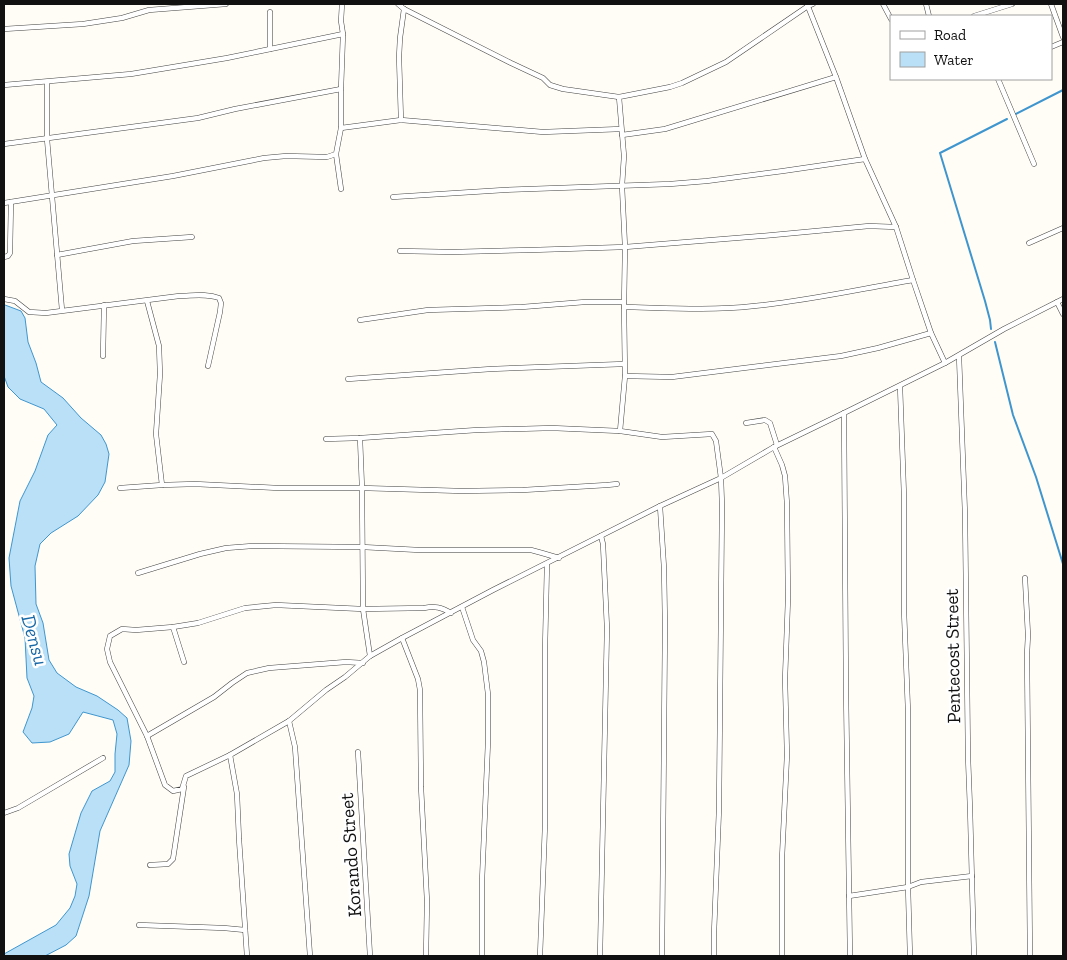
<svg xmlns="http://www.w3.org/2000/svg" width="1067" height="960" font-family="'Zilla Slab',serif">
<style>
.water{fill:#b9e0f7;stroke:#3f96cf}
.lines{fill:none;stroke-linecap:round;stroke-linejoin:round}
.stream{stroke:#3f96cf;stroke-width:2}
.street-casing{stroke:#444;stroke-width:5.5}
.street{stroke:#fff;stroke-width:4.5}
.labels{text-anchor:middle;stroke-width:5;stroke-linejoin:round;paint-order:stroke}
.street-label{font-size:19px;fill:#111;stroke:#fff}
.water-label{font-size:20px;font-style:italic;fill:#1768a6;stroke:#fff}
</style>
<rect width="100%" height="100%" fill="#fffdf5"/>
<polygon class="water" points="5,305 21,311 25,318 28,342 36,363 41,382 63,398 81,418 101,435 106,444 109,454 105,482 98,495 78,516 51,533 40,544 35,566 36,604 43,623 49,660 57,673 76,687 97,696 118,710 127,718 131,741 129,765 100,831 89,896 76,936 66,945 45,956 4,956 4,954 56,925 70,908 75,896 77,884 70,866 69,854 81,813 92,791 110,781 115,772 115,754 117,734 113,720 83,712 69,734 50,742 32,743 23,732 32,708 34,696 27,678 25,638 11,586 9,558 20,501 35,471 48,435 57,425 44,409 20,399 8,387 4,376 4,306"/>
<g class="lines">
<g class="stream">
<polyline points="1014,115 1063,90"/>
<polyline points="991,329 990,320 985,301 940,153 1007,119"/>
<polyline points="995,342 1013,415 1036,477 1063,564"/>
</g>
<defs>
<g id="street">
<polyline points="398,4 404,9 511,63 543,78 550,85 563,89 619,97"/>
<polyline points="807,4 836,77 865,159 896,227 913,280 931,333 945,363"/>
<polyline points="883,4 891,19"/>
<polyline points="926,4 929,16"/>
<polyline points="1051,4 1063,37"/>
<polyline points="270,12 270,49"/>
<polyline points="974,16 1012,4"/>
<polyline points="4,29 83,24 122,18 149,10 226,4"/>
<polyline points="1051,47 1063,42"/>
<polyline points="998,79 1034,164"/>
<polyline points="47,82 47,139 62,310"/>
<polyline points="4,85 131,74 227,58 343,34"/>
<polyline points="401,120 399,57 400,38 404,9"/>
<polyline points="341,128 401,120 543,132 621,129"/>
<polyline points="622,135 665,129 836,77"/>
<polyline points="4,144 198,118 235,109 341,89"/>
<polyline points="336,154 341,189"/>
<polyline points="393,197 504,190 670,184 707,181 783,171 865,159"/>
<polyline points="4,203 173,176 264,158 286,156 327,157 336,154 341,128 341,89 343,34 341,21 342,4"/>
<polyline points="1029,243 1063,228"/>
<polyline points="400,251 453,252 532,250 625,247 773,235 869,226 896,227"/>
<polyline points="57,255 133,241 192,237"/>
<polyline points="4,257 8,256 10,253 11,202"/>
<path d="M4 299 15 301 29 312 46 313 179 296C192 296 207 293 219 298L221 303 220 312 208 366"/>
<polyline points="147,301 159,346 160,374 156,434 162,485"/>
<polyline points="1057,302 1063,314"/>
<path d="M624 307C667 308 710 311 754 306 807 301 860 289 913 280"/>
<polyline points="360,320 428,310 522,307 585,302 624,302"/>
<polyline points="103,356 104,305"/>
<polyline points="959,356 965,514 967,674 968,757 970,808 974,956"/>
<polyline points="625,376 672,377 841,356 878,348 931,333"/>
<polyline points="348,379 491,369 624,364"/>
<polyline points="900,386 904,496 904,611 908,711 908,887 910,956"/>
<polyline points="844,413 846,691 850,956"/>
<polyline points="746,423 765,420 770,423 777,445"/>
<polyline points="620,431 625,376 624,307 625,247 622,186 624,156 619,97 670,87 682,83 726,62 808,6 813,4"/>
<polyline points="360,438 362,488 363,609 370,656"/>
<polyline points="326,439 360,438 477,430 552,428 620,431 662,437 712,434 716,441 721,478 722,505 719,809 714,933 714,956"/>
<polyline points="774,447 782,465 785,476 787,504 788,599 785,679 787,755 782,858 782,956"/>
<polyline points="120,488 162,485 195,484 278,488 362,488 462,491 523,490 607,485 617,484"/>
<polyline points="660,506 664,568 665,625 662,956"/>
<polyline points="138,573 200,554 226,548 252,546 362,547 419,550 531,550 542,553 559,558"/>
<polyline points="1025,578 1028,635 1027,654 1030,956"/>
<polyline points="462,607 473,640 481,651 484,662 488,694 488,742 482,881 482,956"/>
<path d="M451 613C441 607 435 606 424 608L363 609 276 605 245 608 198 623 173 627 136 630 122 629 110 636 107 649 110 662 147 736 165 785 173 791 182 789 186 776 230 755 289 721 326 690 345 677 370 656 402 638 493 590 660 506 721 478 774 447 844 413 945 363 1004 329 1063 299"/>
<polyline points="173,627 184,662"/>
<polyline points="402,638 418,679 420,690 421,787 427,901 426,956"/>
<polyline points="289,721 295,747 310,956"/>
<polyline points="147,736 214,697 232,683 247,673 269,668 346,662 363,663"/>
<polyline points="358,752 370,956"/>
<polyline points="230,755 237,794 239,839 247,956"/>
<polyline points="4,813 18,808 103,758"/>
<polyline points="150,865 168,864 173,859 184,787"/>
<polyline points="849,896 908,887 921,882 972,876"/>
<polyline points="139,925 224,928 245,930"/>
<polyline points="540,956 545,825 545,649 547,564"/>
<polyline points="600,956 607,628 603,544 601,536"/>
</g>
</defs>
<use href="#street" class="street-casing"/>
<use href="#street" class="street"/>
</g>
<g class="labels">
<g class="street-label">
<text transform="translate(952 656) rotate(-91)" y="7">Pentecost Street</text>
<text transform="translate(350 855) rotate(-94)" y="7">Korando Street</text>
</g>
<g class="water-label">
<text transform="translate(35 640) rotate(74)" y="7">Densu</text>
</g>
</g>
<rect width="1067" height="960" fill="none" stroke="#111111" stroke-width="10"/>
<rect x="890" y="15" width="162" height="65" fill="#ffffff" stroke="#a0a0a0"/>
<rect x="900" y="31" width="25" height="8" fill="#ffffff" stroke="#a0a0a0"/>
<text x="934" y="40" font-size="15" fill="#111111">Road</text>
<rect x="900" y="52" width="25" height="15" fill="#b9e0f7" stroke="#a0a0a0"/>
<text x="934" y="65" font-size="15" fill="#111111">Water</text>
</svg>
